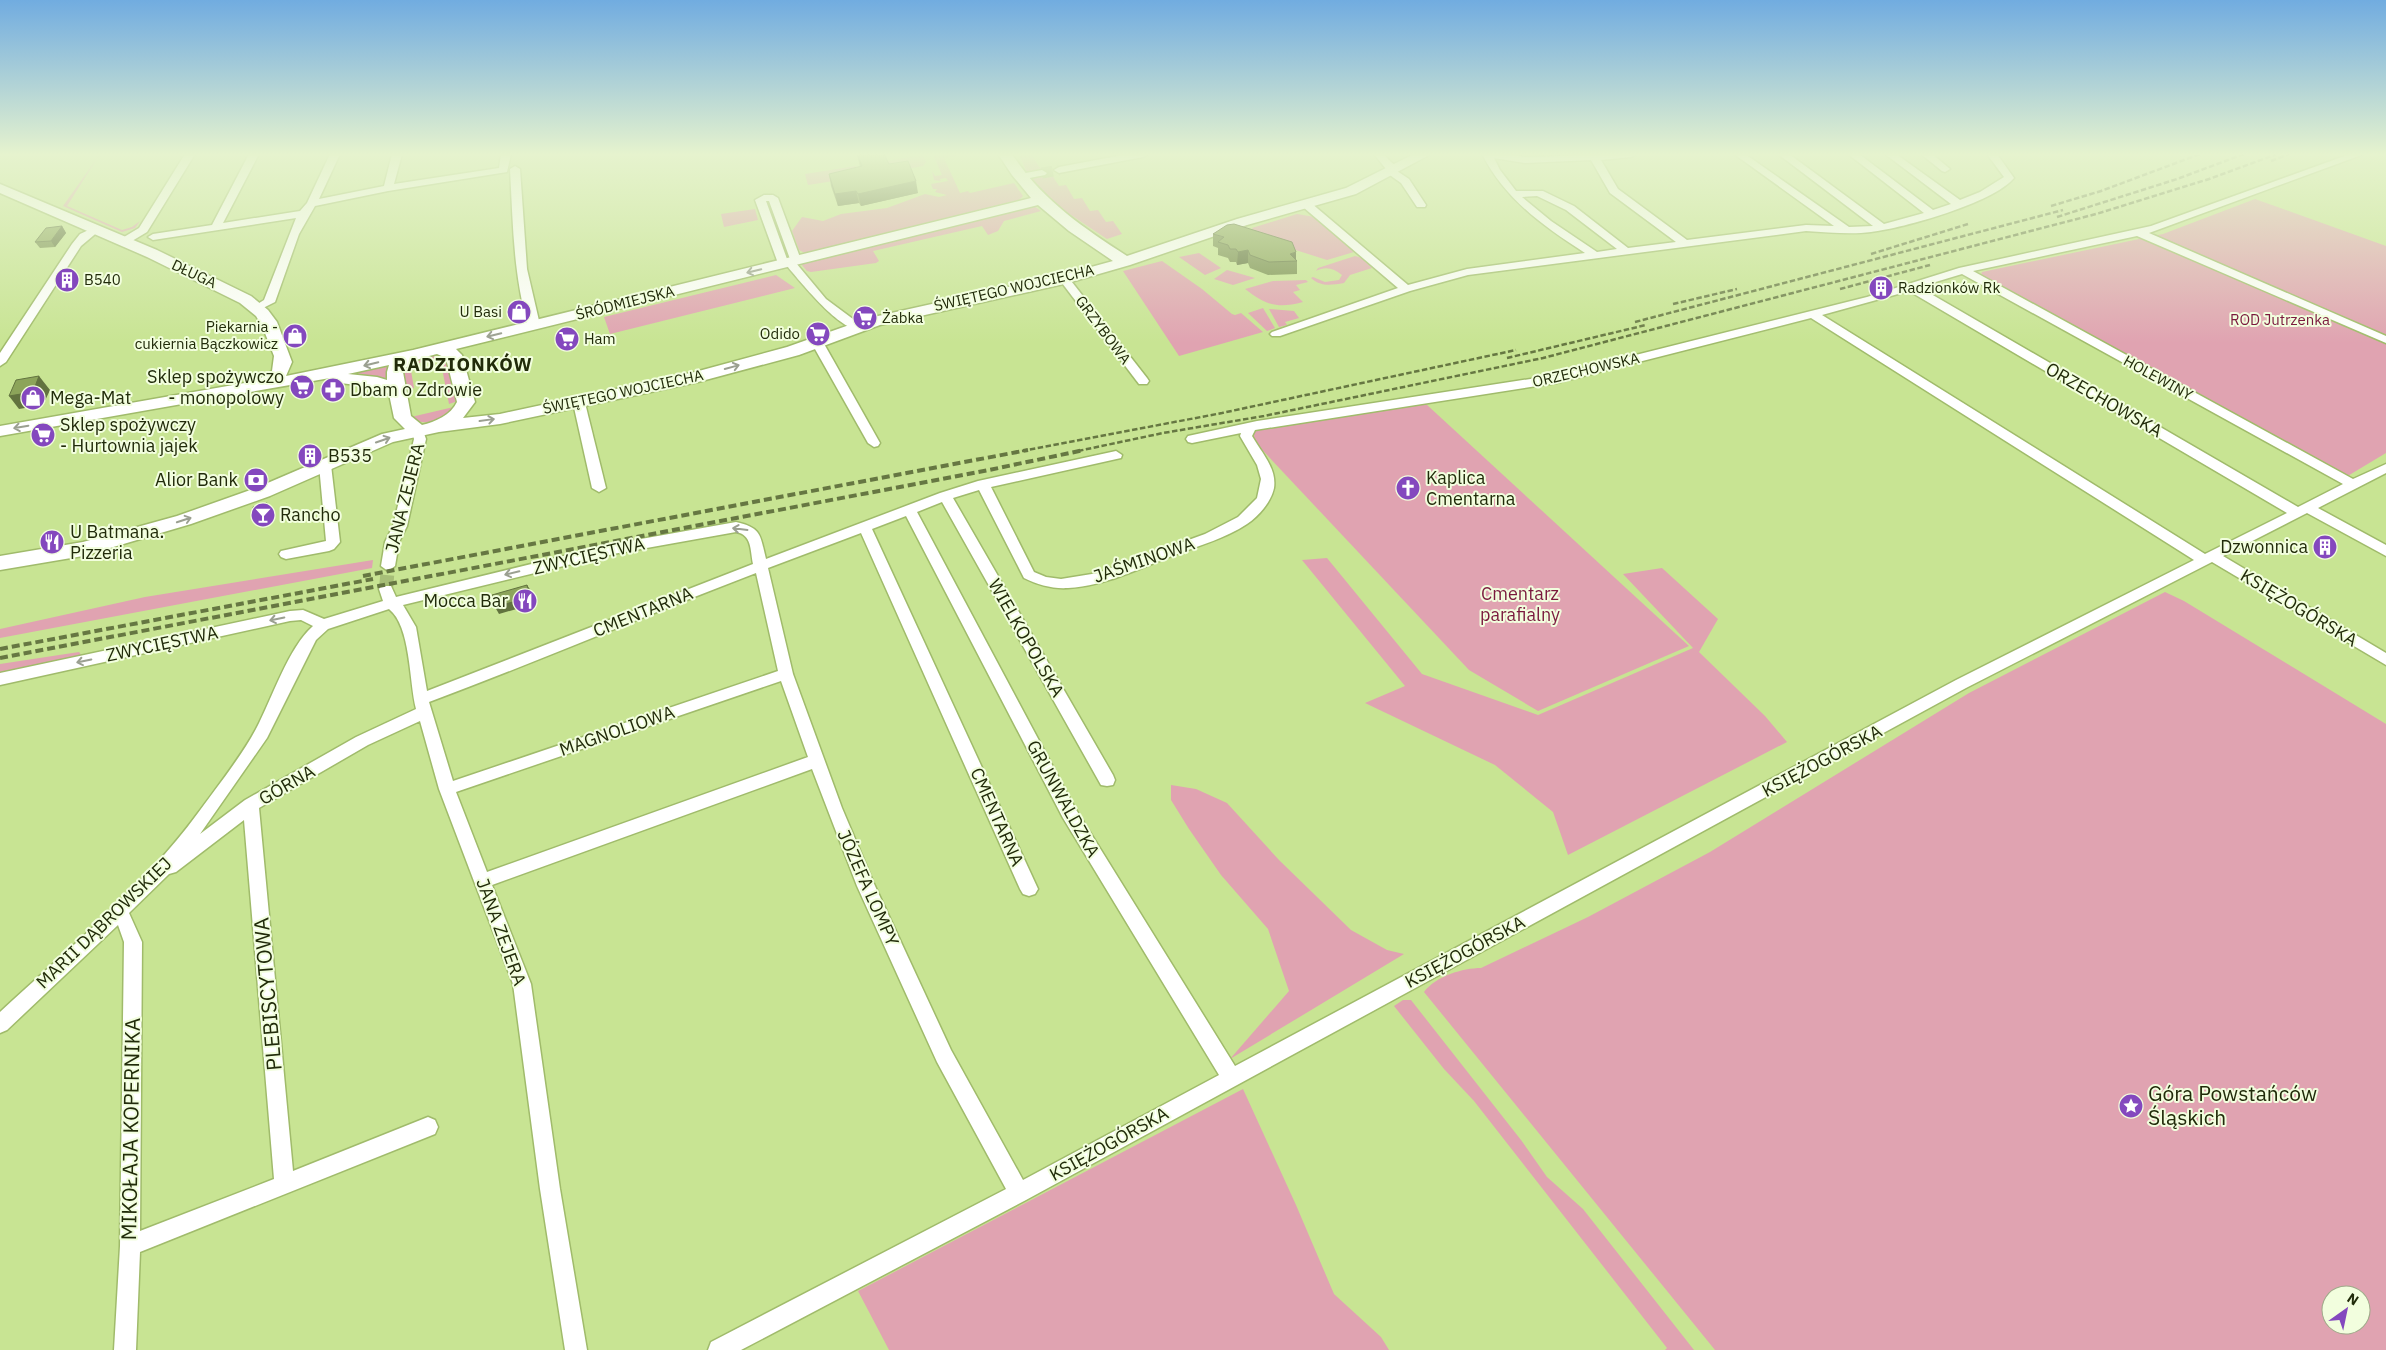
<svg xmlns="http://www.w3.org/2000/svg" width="2386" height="1350" font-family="'IBM Plex Sans',sans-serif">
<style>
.green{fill:#e0a3b1;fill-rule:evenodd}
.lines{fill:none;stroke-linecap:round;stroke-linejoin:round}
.street-tunnel-far1{stroke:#a7bf78;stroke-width:11;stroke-dasharray:11 5.5;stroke-linecap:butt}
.street-tunnel{stroke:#a7bf78;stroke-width:14;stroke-dasharray:14 8;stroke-linecap:butt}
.street-casing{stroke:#a0bb6b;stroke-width:3}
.secondary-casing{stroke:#a0bb6b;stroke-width:3}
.street{fill:#fff;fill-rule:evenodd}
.secondary{fill:#fff;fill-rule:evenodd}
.rail-far1{stroke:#667742;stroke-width:2.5;stroke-dasharray:5.5 2.5;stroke-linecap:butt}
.rail{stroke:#667742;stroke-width:4;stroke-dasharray:8 4;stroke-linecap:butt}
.wall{fill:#788d4d}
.shaded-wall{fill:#62733f}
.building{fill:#8ca45a;stroke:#62733f}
.oneway{stroke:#9ba091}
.labels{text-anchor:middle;stroke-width:4;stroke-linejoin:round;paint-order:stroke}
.far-street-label{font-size:15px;fill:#212b0a;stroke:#f2fede}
.far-poi-label{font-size:15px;fill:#212b0a;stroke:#f2fede;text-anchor:start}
.far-park-label{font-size:15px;fill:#7a193d;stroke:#f2fede}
.poi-label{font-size:18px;fill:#212b0a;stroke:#f2fede;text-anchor:start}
.street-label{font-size:18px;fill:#212b0a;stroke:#f2fede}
.park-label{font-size:18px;fill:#7a193d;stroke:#f2fede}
.far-district-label{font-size:19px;font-weight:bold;letter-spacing:1px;fill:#212b0a;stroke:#f2fede}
.near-street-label{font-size:21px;fill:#212b0a;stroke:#f2fede}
.near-poi-label{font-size:21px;fill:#212b0a;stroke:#f2fede;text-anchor:start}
</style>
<rect width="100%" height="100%" fill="#c8e493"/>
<g class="green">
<polygon points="100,154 67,206 122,230 132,227 140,221 135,228 122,232 63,206"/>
<polygon points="933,154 965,154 944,158 960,193 968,191 970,193 1014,183 1023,196 1019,200 805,253 799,250 792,231 802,217 823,221 841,214 887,208 925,194 939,197 947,195 935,192 937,189 933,189 931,184 948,181 946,178 940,179 941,181 934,180 932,171 935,176 942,175"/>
<polygon points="1019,154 1031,154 1042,171 1027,173"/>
<polygon points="923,155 926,162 923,166 889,172 887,161"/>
<polygon points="856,166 859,173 846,179 808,185 805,174"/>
<polygon points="1052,175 1059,186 1066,185 1074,199 1082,198 1090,211 1098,210 1106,222 1113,221 1122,234 1107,239 1062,209 1031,179"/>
<polygon points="2255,199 2386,246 2386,453 2346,477 1984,279 1981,275 1982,272 2163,234"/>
<polygon points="1034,206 1041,211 1004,221 998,231 988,235 982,226 873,251 879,261 876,263 811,272 807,271 801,264 803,261"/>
<polygon points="755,209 758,220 724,227 721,214"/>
<polygon points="1297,214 1315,217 1354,252 1327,260 1261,239 1252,228"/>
<polygon points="1199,253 1221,268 1205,275 1179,257"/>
<path d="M1355 256 1362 258 1372 268 1350 275 1344 283C1331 285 1321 287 1311 278L1313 277 1325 282 1339 280 1342 275C1334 268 1325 266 1316 271L1318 268Z"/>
<polygon points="1162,261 1202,289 1232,314 1235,315 1241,313 1263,332 1179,356 1123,271"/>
<polygon points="1227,270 1255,278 1233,285 1214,279"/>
<polygon points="776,275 795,288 610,334 604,317"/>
<path d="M1306 280 1308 282 1296 285 1300 290 1293 292 1303 302C1277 309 1266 305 1245 289L1273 281Z"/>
<polygon points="1263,308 1275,328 1267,331 1248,313"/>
<polygon points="1269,309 1294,311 1299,318 1285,322 1287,325 1279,327"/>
<polygon points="429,356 441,356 450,359 458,401 449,404 440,358 410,365 414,388 407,390 403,371 406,363"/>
<polygon points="391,364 386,380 358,375 359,371"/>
<polygon points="1426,404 1689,646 1538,711 1469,670 1251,438 1256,427"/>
<path d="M458 406C445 416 427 430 411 417Z"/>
<polygon points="1327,558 1422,674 1538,715 1693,648 1623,574 1662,568 1718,619 1699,652 1765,716 1787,742 1568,855 1553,812 1495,765 1365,703 1405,686 1302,560"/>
<polygon points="373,560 372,568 0,638 0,629 145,597"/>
<path d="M2165 592 2184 601 2386 724V1350H1715L1424 992C1436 976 1463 968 1481 968L1588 917 1710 852 1969 693ZM2331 1295H2361V1325H2331Z"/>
<polygon points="79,652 82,656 0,675 0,664"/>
<polygon points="1171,785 1196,789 1227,803 1279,860 1351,930 1387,950 1404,954 1230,1059 1289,991 1268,929 1221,875 1189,829 1171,800"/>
<polygon points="1403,1000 1411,1000 1521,1140 1547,1177 1583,1209 1694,1350 1665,1350 1667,1348 1474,1101 1444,1069 1394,1006"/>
<polygon points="1243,1089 1296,1205 1334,1294 1381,1337 1389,1350 889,1350 858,1291"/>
</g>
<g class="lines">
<polyline class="street-tunnel-far1" points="1042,173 1059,170"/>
<polyline class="street-tunnel" points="386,589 388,566"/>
<defs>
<g id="street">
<polygon points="185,154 195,154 147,232 127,244 119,244 119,240 139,228"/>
<polygon points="249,154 259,154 223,223 300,211 307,203 330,154 340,154 319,199 384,186 392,154 402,154 394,184 499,168 501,154 511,154 507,172 388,191 315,206 299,234 275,302 257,311 251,308 264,300 296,218 153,240 148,237 153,234 212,225"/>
<polygon points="1128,154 1148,154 1143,157 1059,173 1054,170 1059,167"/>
<path d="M1374 154H1384C1390 163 1394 163 1399 169L1397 171 1409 179 1426 205 1425 207H1417L1401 183 1387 173 1386 169Z"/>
<path d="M1482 154H1505L1525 157 1636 154 1631 157 1601 160 1618 189 1687 240 1806 225 1834 226 1734 154H1745L1849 227 1873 226 1778 154H1789L1884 224 1924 213 1848 154H1859L1933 210 1951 204 1885 154H1896L1960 200 1980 192 2004 177 1987 154H1997L2014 178C1993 203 1904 228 1871 232 1850 235 1828 232 1806 231L1468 275 1410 291 1280 336H1272L1270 334 1272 332 1398 288 1303 207V203H1311L1408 285 1467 269 1585 253C1543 226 1505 199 1482 154ZM1494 158 1525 163 1591 160 1610 193 1676 242 1628 248 1574 206 1543 191H1516L1500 170ZM1537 196 1566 210 1617 249 1597 252 1551 221 1522 197Z"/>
<polygon points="1921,154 1932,154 1950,169 1945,172 1942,171"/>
<path d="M2350 154H2364L2149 233 2386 336V343L2137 236 1973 271 2353 479 2386 464V473L2318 508 2386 545V556L2307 513 2223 556 2386 653V665L2212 562 1966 688 1026 1200 741 1350H708L711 1342 1006 1189 937 1062 857 886 812 769 492 885 531 984 560 1189 587 1350H565L540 1189 513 984 439 789 420 721 368 745 259 808 293 1171 428 1117 435 1120 438 1127 435 1134 140 1252 136 1350H114L120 1246 124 942 118 925 7 1030 0 1033V1012C68 949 143 888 198 813 217 787 241 757 256 729 272 699 288 648 313 626L301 620 290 621 0 685V673L290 611 303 610 324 619 383 601 379 589 381 586H391L396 597 613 544 736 522C762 528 760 535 766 559L940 493 978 481 1116 451 1122 455 1121 458 991 487 1034 572 1046 577 1061 579 1098 573 1205 534 1238 517 1257 498 1261 479 1257 465 1240 436 1241 433 1192 443 1188 442 1186 439 1188 436 1257 421 1556 375 1867 297 1959 268 2151 226ZM1962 274 2343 484 2298 507 1919 287ZM1909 291 2287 513 2205 554 1822 315ZM1811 318 2194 560 1956 680 1235 1066 1075 808 917 512 942 502 1101 785 1107 786 1113 785 1115 780 1113 775 953 498 979 490 1024 578C1038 585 1053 589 1068 588 1106 586 1142 567 1177 554 1201 545 1226 538 1247 524 1259 516 1271 502 1274 488 1277 468 1261 452 1252 436L1255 430 1556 383ZM906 516 1063 818 1219 1075 1023 1180 951 1050 875 886 842 808 793 674 768 568 861 533 1020 889 1023 894 1029 896 1035 894 1038 889 872 529ZM736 532C752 535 750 549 753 564L427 691 416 627 403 605 613 554ZM756 573 778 671 453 781 429 702C539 661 646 615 756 573ZM389 609C411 626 409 682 416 709L356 737 245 800 200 834 267 738 316 640 328 629ZM781 681 808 757 487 872 456 792ZM244 820 274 1179 140 1231 142 942 129 913 169 874 176 872Z"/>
<path d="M515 166 520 169 527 269 540 325 534 328 528 325C513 274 513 222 510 169Z"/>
<polygon points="1042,170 1047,173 1045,175 1019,180 1014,177 1015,175"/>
<path d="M764 195H773L778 198 801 260 796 263 826 299 861 325 863 327 861 329C842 334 799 280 787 266H779L755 200ZM766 201H769L790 259H787Z"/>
<polygon points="95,227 100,230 81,246 6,362 0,366 0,353 72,244 80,234"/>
<polygon points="1064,276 1068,277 1147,378 1149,381 1147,384 1139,384 1059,279"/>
<polygon points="817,339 823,342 880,443 878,446 874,447 868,443 811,342"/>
<polygon points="579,399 585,403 606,488 599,492 592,488 573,403"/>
<polygon points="418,427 422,428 426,439 407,526 399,542 395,566 388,571 381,566 385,542 393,526 414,439 412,431"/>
<polygon points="325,461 331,465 340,542 334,549 329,551 286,559 281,557 279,554 281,551 326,541 319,465"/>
</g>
<path id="secondary" d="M998 154H1012C1041 199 1082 227 1127 256L1237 219 1346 188 1414 154H1431L1356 194 1247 225 1130 265 1064 284 880 325 799 355 698 382 500 424 439 432 393 442 270 496 191 524 83 556 0 570V556L83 542 177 516 256 488 382 434 405 429 394 418 389 394 373 387 332 382 330 378 0 436V426L256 381 272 371 274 356 263 328 256 316 240 303 147 257 0 193V184L157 250 251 296 268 310 277 322 292 362 286 376 413 350 1031 198 1012 175ZM1038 205 1069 231 1113 261 1062 275 869 318 787 347 695 372 500 414 463 418 475 402 462 355 456 349ZM437 354 446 358 457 402C451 415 435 422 422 425L411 416 403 372C409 360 425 357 437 354ZM389 365 387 372V380L377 377 348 374Z"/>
</defs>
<use href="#street" class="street-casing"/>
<use href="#secondary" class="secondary-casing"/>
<use href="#street" class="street"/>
<use href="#secondary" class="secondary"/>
<g class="rail-far1">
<polyline points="2271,161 2289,154"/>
<polyline points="2051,206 2101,191 2200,154"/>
<polyline points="2057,217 2177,179 2244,154"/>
<polyline points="1871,254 1968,224"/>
<polyline points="1840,289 1930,265"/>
<polyline points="1673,304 1737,289"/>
<polyline points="1635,322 2063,210"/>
<polyline points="1507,358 1646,325"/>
<polyline points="1022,451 1222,413 1516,350"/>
<polyline points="1078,451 1163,433 1264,416 1543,358 2096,214 2209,179 2277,154"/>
</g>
<g class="rail">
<polyline points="363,576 1028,450"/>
<polyline points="0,649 373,579"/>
<polyline points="0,658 989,470 1084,450"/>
</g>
</g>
<g class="wall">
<polygon points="857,154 889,164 918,193 861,206 859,203 838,206 831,186 829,174 860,167"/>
<polygon points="62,226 66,233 55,247 40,248 35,242"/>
<polygon points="1213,234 1296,259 1297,261 1297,274 1268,275 1250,268 1248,263 1237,265 1236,262 1230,262 1228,258 1218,255 1218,248 1213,246"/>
</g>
<g class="shaded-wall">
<polygon points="916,181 918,193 861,206 858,194"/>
<polygon points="856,191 859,203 838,206 835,194"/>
<polygon points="62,226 66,233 55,247 51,241"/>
<polygon points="1248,250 1248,263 1237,265 1238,252"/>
<polygon points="1296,252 1296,261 1290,254"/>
<polygon points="39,376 50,390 43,405 19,409 9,396"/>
<polygon points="267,503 270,506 272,519 257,523 255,520"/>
<polygon points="527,585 531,591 534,604 499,614 495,607"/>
</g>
<g class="building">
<polygon points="857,154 884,154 889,164 908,161 916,181 858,194 856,191 835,194 829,174 862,166"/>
<polygon points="1234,224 1292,242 1296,252 1290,254 1297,261 1269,262 1250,255 1248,250 1238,252 1236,249 1230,249 1228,245 1218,242 1224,237 1213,234 1227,225"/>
<polygon points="62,226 51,241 35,242 46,228"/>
<polygon points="39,376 33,392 9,396 16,380"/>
<polygon points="267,503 269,516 255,520 253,507"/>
<polygon points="527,585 530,597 495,607 492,595"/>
</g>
<defs><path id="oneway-shaft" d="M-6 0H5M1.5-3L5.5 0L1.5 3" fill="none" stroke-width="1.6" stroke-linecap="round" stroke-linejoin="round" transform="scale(1.25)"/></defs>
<g class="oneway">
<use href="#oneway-shaft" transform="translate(754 271) rotate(166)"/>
<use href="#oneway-shaft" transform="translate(494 335) rotate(166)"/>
<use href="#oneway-shaft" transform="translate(371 364) rotate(167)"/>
<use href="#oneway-shaft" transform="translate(732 367) rotate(-15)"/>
<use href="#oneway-shaft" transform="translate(487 420) rotate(-8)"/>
<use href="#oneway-shaft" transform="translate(21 427) rotate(170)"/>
<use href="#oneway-shaft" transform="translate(383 440) rotate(-19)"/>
<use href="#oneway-shaft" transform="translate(184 520) rotate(-18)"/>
<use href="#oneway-shaft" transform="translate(740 529) rotate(-173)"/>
<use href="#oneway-shaft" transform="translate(512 573) rotate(167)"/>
<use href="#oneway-shaft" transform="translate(277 619) rotate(168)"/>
<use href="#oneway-shaft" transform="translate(84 661) rotate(168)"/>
</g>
<linearGradient id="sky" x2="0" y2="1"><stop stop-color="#71ace0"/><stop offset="0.45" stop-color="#e6f3ce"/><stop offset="1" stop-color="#e6f3ce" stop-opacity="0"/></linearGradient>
<rect width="2386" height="343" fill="url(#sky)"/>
<defs>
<symbol id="building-disc" viewBox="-11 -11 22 22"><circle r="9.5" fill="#8448be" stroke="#f2fede"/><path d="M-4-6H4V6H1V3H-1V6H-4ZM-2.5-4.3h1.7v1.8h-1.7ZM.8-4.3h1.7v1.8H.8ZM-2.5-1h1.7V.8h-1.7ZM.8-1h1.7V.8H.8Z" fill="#fff"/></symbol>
<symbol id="shop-disc" viewBox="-11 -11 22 22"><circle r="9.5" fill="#8448be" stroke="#f2fede"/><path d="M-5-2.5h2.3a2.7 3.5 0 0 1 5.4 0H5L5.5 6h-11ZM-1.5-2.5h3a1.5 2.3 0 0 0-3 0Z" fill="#fff"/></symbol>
<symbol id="supermarket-disc" viewBox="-11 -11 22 22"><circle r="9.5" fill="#8448be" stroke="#f2fede"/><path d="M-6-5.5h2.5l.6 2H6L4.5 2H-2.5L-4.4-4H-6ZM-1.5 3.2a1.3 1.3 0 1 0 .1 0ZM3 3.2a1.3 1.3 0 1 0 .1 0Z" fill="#fff"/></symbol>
<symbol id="pharmacy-disc" viewBox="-11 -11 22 22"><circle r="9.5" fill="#8448be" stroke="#f2fede"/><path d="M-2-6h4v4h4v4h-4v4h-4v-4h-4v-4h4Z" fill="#fff"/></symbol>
<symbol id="bank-disc" viewBox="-11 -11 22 22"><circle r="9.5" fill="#8448be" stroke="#f2fede"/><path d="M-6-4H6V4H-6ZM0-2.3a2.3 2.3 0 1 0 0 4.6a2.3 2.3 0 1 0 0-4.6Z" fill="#fff"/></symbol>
<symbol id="church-disc" viewBox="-11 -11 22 22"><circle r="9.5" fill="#8448be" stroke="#f2fede"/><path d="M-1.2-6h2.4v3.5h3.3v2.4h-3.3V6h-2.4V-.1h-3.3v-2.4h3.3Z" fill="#fff"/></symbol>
<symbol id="bar-disc" viewBox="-11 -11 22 22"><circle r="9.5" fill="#8448be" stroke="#f2fede"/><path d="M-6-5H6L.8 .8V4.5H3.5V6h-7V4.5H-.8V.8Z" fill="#fff"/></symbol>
<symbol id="restaurant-disc" viewBox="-11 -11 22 22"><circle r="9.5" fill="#8448be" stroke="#f2fede"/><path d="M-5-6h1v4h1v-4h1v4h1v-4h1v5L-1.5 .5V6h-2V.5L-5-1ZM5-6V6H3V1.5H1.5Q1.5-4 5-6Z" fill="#fff"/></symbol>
<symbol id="sight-disc" viewBox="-11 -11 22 22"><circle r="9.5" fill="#8448be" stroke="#f2fede"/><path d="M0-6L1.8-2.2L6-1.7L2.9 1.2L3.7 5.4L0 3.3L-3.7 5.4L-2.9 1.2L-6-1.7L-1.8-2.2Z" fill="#fff"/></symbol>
</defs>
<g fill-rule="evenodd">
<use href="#building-disc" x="53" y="266" width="28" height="28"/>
<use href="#building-disc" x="1867" y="274" width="28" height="28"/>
<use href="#shop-disc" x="505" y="298" width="28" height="28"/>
<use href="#supermarket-disc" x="851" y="304" width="28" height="28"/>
<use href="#supermarket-disc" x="804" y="320" width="28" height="28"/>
<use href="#shop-disc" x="281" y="322" width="28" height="28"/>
<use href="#supermarket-disc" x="553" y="325" width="28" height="28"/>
<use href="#supermarket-disc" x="288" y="373" width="28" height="28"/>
<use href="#pharmacy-disc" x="319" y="376" width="28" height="28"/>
<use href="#shop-disc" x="19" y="384" width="28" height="28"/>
<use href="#supermarket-disc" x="29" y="421" width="28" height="28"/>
<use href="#building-disc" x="296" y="442" width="28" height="28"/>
<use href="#bank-disc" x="242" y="466" width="28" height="28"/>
<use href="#church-disc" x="1394" y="474" width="28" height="28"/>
<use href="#bar-disc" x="249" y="501" width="28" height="28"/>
<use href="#restaurant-disc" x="38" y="528" width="28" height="28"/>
<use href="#building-disc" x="2311" y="533" width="28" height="28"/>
<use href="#restaurant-disc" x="511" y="587" width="28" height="28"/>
<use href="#sight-disc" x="2117" y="1092" width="28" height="28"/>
</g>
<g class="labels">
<g class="far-street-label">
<text transform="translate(194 274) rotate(25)" y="5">DŁUGA</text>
<text transform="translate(1014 288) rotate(-13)" y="5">ŚWIĘTEGO WOJCIECHA</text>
<text transform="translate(625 303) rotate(-14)" y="5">ŚRÓDMIEJSKA</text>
<text transform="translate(1103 330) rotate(53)" y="5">GRZYBOWA</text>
<text transform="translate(1586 370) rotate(-13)" y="5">ORZECHOWSKA</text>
<text transform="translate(2158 378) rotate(29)" y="5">HOLEWINY</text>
<text transform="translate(623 392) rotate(-12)" y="5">ŚWIĘTEGO WOJCIECHA</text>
</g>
<g class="far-poi-label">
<text x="84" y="285">B540</text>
<text x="1898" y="293">Radzionków Rk</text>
<text x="502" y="317" text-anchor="end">U Basi</text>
<text x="882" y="323">Żabka</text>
<text x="278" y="332" text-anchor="end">Piekarnia -<tspan x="278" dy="17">cukiernia Bączkowicz</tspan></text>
<text x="800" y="339" text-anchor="end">Odido</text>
<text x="584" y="344">Ham</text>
</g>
<g class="far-park-label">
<text x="2280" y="325">ROD Jutrzenka</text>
</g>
<g class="poi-label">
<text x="284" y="383" text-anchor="end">Sklep spożywczo<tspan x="284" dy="21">- monopolowy</tspan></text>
<text x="350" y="396">Dbam o Zdrowie</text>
<text x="50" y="404">Mega-Mat</text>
<text x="60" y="431">Sklep spożywczy<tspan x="60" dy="21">- Hurtownia jajek</tspan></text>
<text x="328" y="462">B535</text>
<text x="1426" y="484">Kaplica<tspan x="1426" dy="21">Cmentarna</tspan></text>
<text x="238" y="486" text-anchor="end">Alior Bank</text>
<text x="280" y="521">Rancho</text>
<text x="70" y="538">U Batmana.<tspan x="70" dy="21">Pizzeria</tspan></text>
<text x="2308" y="553" text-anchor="end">Dzwonnica</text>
<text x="508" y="607" text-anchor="end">Mocca Bar</text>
</g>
<g class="street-label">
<text transform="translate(2104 400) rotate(30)" y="6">ORZECHOWSKA</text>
<text transform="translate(405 498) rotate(-76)" y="6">JANA ZEJERA</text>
<text transform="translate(589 556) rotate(-13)" y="6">ZWYCIĘSTWA</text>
<text transform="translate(1144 560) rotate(-19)" y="6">JAŚMINOWA</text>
<text transform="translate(2299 608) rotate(31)" y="6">KSIĘŻOGÓRSKA</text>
<text transform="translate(643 612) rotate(-22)" y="6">CMENTARNA</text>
<text transform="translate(1026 638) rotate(60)" y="6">WIELKOPOLSKA</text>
<text transform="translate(162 644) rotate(-12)" y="6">ZWYCIĘSTWA</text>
<text transform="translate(617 731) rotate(-19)" y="6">MAGNOLIOWA</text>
<text transform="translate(1822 761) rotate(-28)" y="6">KSIĘŻOGÓRSKA</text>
<text transform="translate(287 785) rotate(-30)" y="6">GÓRNA</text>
<text transform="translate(1063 799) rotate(61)" y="6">GRUNWALDZKA</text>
<text transform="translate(997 817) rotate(66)" y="6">CMENTARNA</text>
<text transform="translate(868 888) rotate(66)" y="6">JÓZEFA LOMPY</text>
<text transform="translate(104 923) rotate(-44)" y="6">MARII DĄBROWSKIEJ</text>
<text transform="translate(501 932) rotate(70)" y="6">JANA ZEJERA</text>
<text transform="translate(1465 952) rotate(-28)" y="6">KSIĘŻOGÓRSKA</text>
<text transform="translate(1109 1144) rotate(-29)" y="6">KSIĘŻOGÓRSKA</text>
</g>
<g class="park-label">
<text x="1520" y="600">Cmentarz<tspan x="1520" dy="21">parafialny</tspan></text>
</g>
<g class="far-district-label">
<text x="463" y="371">RADZIONKÓW</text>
</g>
<g class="near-street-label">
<text transform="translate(268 994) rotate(-95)" y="7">PLEBISCYTOWA</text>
<text transform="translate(131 1129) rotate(-89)" y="7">MIKOŁAJA KOPERNIKA</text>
</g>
<g class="near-poi-label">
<text x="2148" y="1101">Góra Powstańców<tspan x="2148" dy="24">Śląskich</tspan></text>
</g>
</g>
<g transform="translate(2346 1310) rotate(33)"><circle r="24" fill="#f2fede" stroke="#9eaa89"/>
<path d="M0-4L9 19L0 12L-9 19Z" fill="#8448be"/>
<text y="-8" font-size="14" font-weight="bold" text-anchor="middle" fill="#212b0a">N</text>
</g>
</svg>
